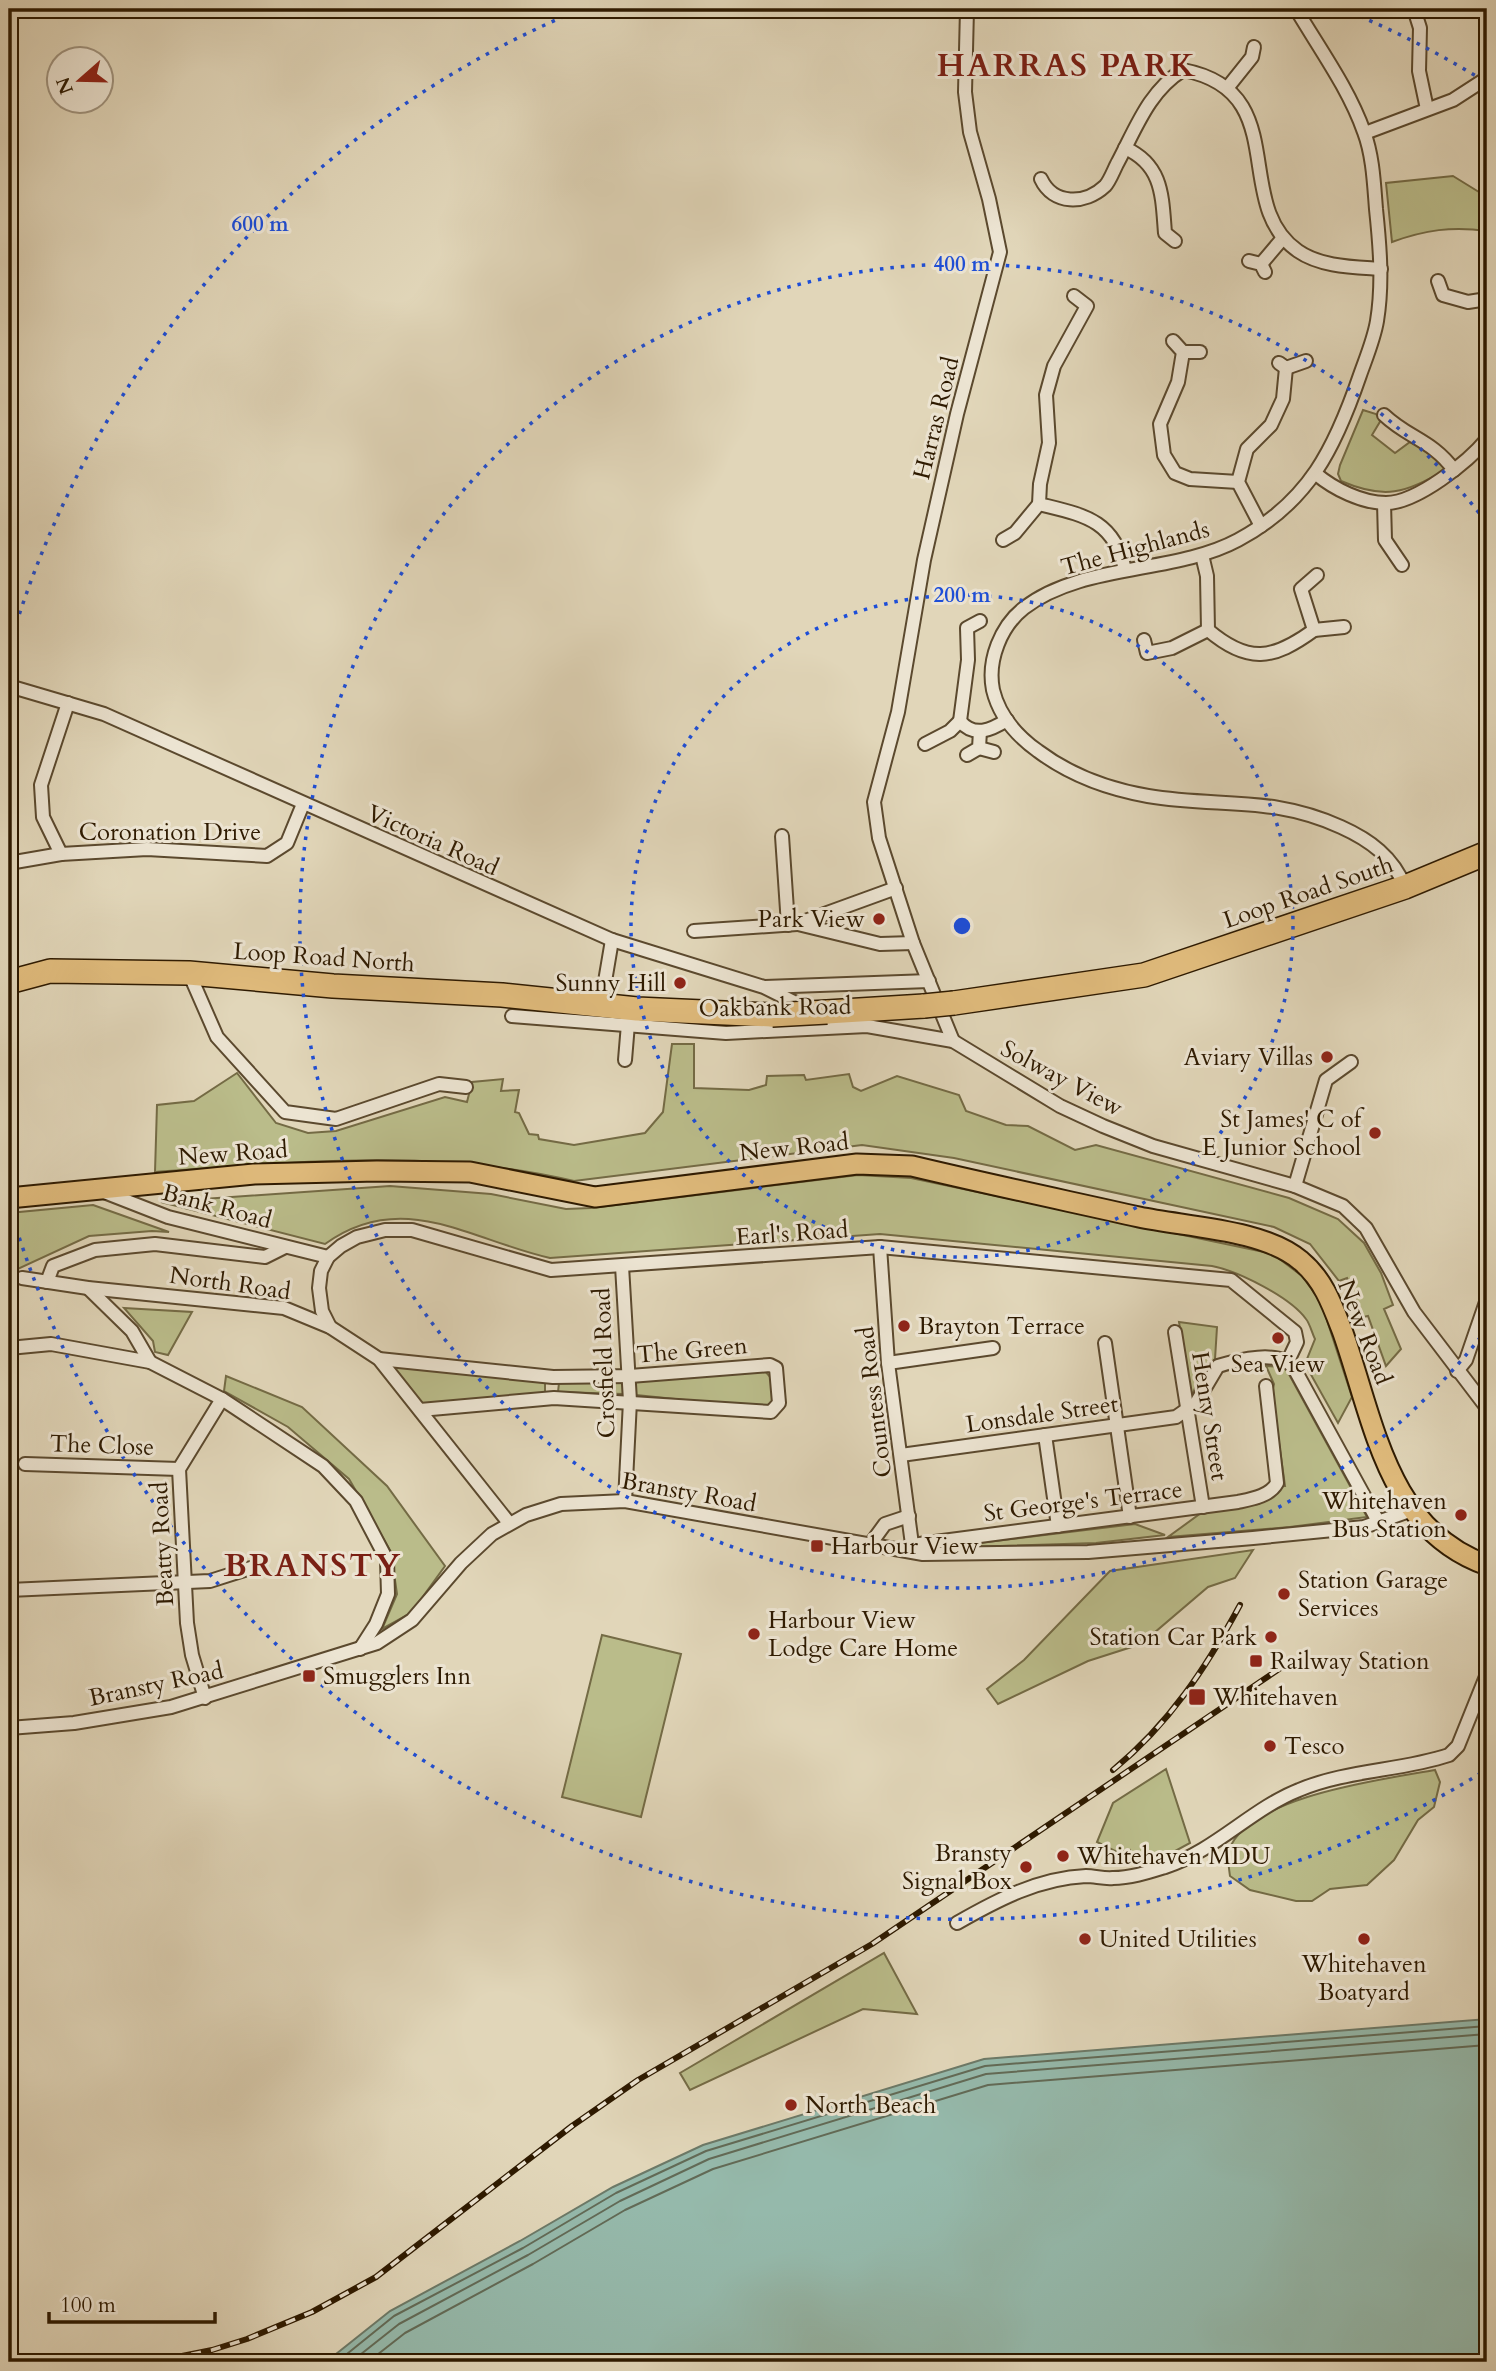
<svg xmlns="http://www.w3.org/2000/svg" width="1496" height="2371" font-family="Cardo,serif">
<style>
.green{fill:#babc8a;stroke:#746b45;stroke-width:2}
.water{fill:#95b9ab;stroke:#6c7967;stroke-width:2}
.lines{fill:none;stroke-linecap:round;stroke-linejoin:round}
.shore{stroke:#626a56;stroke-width:2}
.street-casing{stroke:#5b492e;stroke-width:16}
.primary-casing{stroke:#2e1a00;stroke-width:23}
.highway-casing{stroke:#2e1a00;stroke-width:26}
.street{stroke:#ece4d2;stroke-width:12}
.primary{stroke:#e0bb7c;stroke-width:19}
.highway{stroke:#e0bb7c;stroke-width:23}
.rail-casing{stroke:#2e1a00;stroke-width:6}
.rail{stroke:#ece4d2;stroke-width:3.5;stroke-dasharray:10;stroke-linecap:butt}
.highway-bridge-casing{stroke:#2e1a00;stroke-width:26;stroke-linecap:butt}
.highway-bridge{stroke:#e0bb7c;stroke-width:23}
.ring{fill:none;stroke:#1d4ed8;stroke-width:3.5;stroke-dasharray:3.5 7}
.poi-dot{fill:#8f2418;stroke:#ece4d2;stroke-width:2.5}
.labels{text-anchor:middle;stroke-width:6;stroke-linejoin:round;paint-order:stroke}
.street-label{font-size:24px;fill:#2e1a00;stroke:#ece4d2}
.poi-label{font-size:24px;fill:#2e1a00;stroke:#ece4d2;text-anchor:start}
.district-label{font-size:32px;font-weight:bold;letter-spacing:2px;fill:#7a1f14;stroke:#ece4d2}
.centre{fill:#1d4ed8;stroke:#ece4d2;stroke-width:3.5}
.ring-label{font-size:21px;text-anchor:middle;font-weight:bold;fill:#1d4ed8;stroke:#ece4d2;stroke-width:6;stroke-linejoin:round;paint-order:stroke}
</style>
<rect width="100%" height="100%" fill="#e1d6b9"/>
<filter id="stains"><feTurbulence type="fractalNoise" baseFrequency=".00286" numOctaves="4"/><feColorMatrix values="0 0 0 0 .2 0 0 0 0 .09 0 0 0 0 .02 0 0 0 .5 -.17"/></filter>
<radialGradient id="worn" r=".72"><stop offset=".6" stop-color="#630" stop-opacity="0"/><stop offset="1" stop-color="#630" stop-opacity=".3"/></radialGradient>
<g class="green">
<path d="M1453 176 1487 197V231C1452 226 1425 230 1392 242L1386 183Z"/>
<path d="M1363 410 1376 414 1381 420 1372 435 1395 453 1410 442C1426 448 1438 454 1445 470 1405 493 1385 500 1341 481L1338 474 1340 465Z"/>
<path d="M672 1044H694V1088L749 1090 766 1085 767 1076 804 1075 806 1080 849 1074 853 1087 861 1091 897 1076 959 1095 966 1111 1006 1125 1028 1126 1075 1150 1096 1145 1289 1198 1338 1219 1364 1243 1381 1273 1393 1305 1384 1309 1401 1349 1386 1366 1368 1316 1363 1317 1347 1278 1339 1281 1310 1244 1274 1227 954 1158 862 1145 574 1181C437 1148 294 1162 155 1172L157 1105 194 1101 237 1073 276 1123 308 1133 336 1131 445 1097 467 1102 472 1082 503 1079 501 1091 519 1090 515 1112 519 1113 529 1134 538 1135 539 1139 574 1145 645 1133 663 1112Z"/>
<path d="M858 1175 911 1178 1273 1254 1302 1276 1321 1302 1352 1397 1338 1423 1305 1364 1315 1339C1312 1333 1310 1324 1306 1319 1290 1297 1238 1271 1212 1266L880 1234 550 1258C470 1240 403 1188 325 1244L161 1202 390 1186 491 1194 566 1209 591 1208Z"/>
<polygon points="93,1205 169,1232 152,1231 89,1236 9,1273 9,1213"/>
<polygon points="124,1308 192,1312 168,1355 155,1352 153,1341"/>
<polygon points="1179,1322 1217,1327 1215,1359 1201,1375 1191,1397"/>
<polygon points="389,1365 545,1379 545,1395 423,1407"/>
<polygon points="1266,1366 1285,1367 1367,1517 1290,1527 1168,1537 1201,1513 1259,1504 1280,1486 1285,1486 1272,1392 1274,1384"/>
<polygon points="764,1370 772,1379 773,1402 763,1408 636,1395 636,1380"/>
<polygon points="226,1376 302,1407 387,1486 445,1566 411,1613 382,1629 397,1594 391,1552 349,1479 288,1427 224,1391"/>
<polygon points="623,1381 623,1394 558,1392 559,1383"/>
<polygon points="1135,1524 1165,1535 1096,1543 937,1548"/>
<polygon points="1253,1550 1235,1578 1208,1587 1141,1644 1088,1661 998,1704 987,1689 1024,1660 1110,1571"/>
<polygon points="602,1635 681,1654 641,1817 562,1797"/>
<polygon points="1166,1769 1190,1843 1166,1856 1137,1864 1130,1850 1119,1853 1097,1842 1113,1803"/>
<path d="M1435 1770 1440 1782 1434 1807 1418 1820 1394 1860 1367 1885 1330 1889 1312 1901H1296L1250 1890 1230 1876C1229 1869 1227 1857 1229 1850 1248 1796 1385 1779 1435 1770Z"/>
<polygon points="884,1953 917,2014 863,2009 690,2090 680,2073"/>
</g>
<polygon class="water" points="1487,2019 1487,2362 326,2362 390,2311 520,2241 613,2187 703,2145 984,2059"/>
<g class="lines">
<g class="shore">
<polyline points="337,2362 394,2316 523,2248 616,2193 706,2151 985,2066 1487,2026"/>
<polyline points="351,2362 399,2324 528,2255 620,2201 709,2159 986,2074 1487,2034"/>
<polyline points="368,2362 405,2333 533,2264 625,2210 713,2169 988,2085 1487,2045"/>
</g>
<defs>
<g id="street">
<path d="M1296 9C1319 48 1349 89 1364 132 1373 156 1374 184 1376 209 1380 247 1383 284 1377 321 1374 339 1366 358 1360 375 1335 448 1309 502 1238 540 1175 574 1082 563 1024 608 1001 626 987 660 993 690 999 715 1017 736 1038 751 1070 775 1108 789 1148 796 1219 808 1270 795 1341 827 1370 840 1393 857 1405 887"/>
<polyline points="1414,9 1420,28 1419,71 1427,109"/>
<polyline points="1228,87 1252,57 1254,47"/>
<polyline points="1365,133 1453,100 1487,78"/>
<path d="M1125 148C1163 165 1162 196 1165 233L1175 241"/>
<path d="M1041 179C1053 205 1085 205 1105 186 1110 181 1114 169 1118 162 1136 128 1149 91 1183 70 1294 91 1230 204 1298 251 1321 267 1354 267 1381 269"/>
<polyline points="1249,261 1261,264 1265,272"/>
<polyline points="1261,264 1283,238"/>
<polyline points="1438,281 1443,295 1468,302 1487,299"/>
<path d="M1074 296 1087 306 1054 366 1046 395 1049 443 1040 484 1039 504C1083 515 1114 519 1125 570"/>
<polyline points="1173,341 1183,352 1178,382 1160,424 1164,455 1175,473 1190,479 1238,482"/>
<polyline points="1183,352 1200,352"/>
<polyline points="1286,368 1306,361"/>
<path d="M1384 415C1408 438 1432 440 1454 470"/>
<path d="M1316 474C1334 489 1362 503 1386 503 1417 503 1469 461 1487 439"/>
<polyline points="1384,503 1385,540 1402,565"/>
<polyline points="1261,526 1238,482 1247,449 1271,425 1283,399 1286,368 1279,363"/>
<polyline points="1003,540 1015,533 1039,504"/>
<path d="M1202 555 1207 576 1208 630C1248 664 1273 660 1314 630L1301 589 1317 575"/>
<path d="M980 621 967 628 968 660 960 721C974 738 991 730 1007 720"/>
<polyline points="1314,630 1344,627"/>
<polyline points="1144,640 1147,653 1172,648 1208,630"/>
<polyline points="9,686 104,714 612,940 764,987 808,1009"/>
<polyline points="925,744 950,731 960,721"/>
<polyline points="979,748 994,752"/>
<polyline points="967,755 979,748 980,731"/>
<polyline points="782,836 788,925"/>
<polyline points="61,854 43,817 41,785 68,703"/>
<polyline points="9,863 61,854 147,849 267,856 287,843 303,804"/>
<polyline points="798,924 880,944 913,943"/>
<polyline points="694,931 797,924 896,888"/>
<polyline points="189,973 217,1037 285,1112 336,1119 439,1084 466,1087"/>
<polyline points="765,987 929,981"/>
<polyline points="601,1005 612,940"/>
<polyline points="512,1016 726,1033 867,1026 953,1041 1060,1106 1103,1126 1153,1146 1295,1186 1343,1206 1366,1228 1414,1312 1487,1408"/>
<polyline points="953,1041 913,943 879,838 874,802 898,712 924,560 957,414 1000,252 989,199 970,132 965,92 967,9"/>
<polyline points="625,1060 628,1024"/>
<polyline points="1295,1186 1326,1080 1351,1062"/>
<polyline points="104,1192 168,1217 328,1257"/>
<polyline points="880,1247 888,1363 913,1552"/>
<polyline points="622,1266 630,1401 625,1501"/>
<polyline points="22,1278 88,1288 284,1308 330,1327 379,1359 509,1523"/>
<polyline points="47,1282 53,1266 95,1250 155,1244 265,1257 285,1247"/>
<polyline points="88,1288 132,1331 150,1362"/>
<polyline points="330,1327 322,1311 319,1288 321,1271 328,1257 341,1246 357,1237 385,1230 412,1230 551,1270 880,1247 1231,1280 1295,1332 1297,1342 1288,1361"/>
<polyline points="1175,1332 1203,1507"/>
<polyline points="1105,1343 1130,1517"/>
<polyline points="9,1348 51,1344 150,1362 222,1399 323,1466 356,1501 387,1560 388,1594 376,1624 360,1649"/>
<polyline points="379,1359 553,1377 630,1376 770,1365 776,1368 779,1403 771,1412 554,1398 420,1410"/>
<polyline points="888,1363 993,1348"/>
<polyline points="1457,1371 1466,1360 1487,1299"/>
<polyline points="1045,1435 1058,1526"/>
<path d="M901 1455 1176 1417 1196 1403 1218 1366C1237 1360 1280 1349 1294 1368L1379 1523"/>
<polyline points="25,1464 179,1469"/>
<path d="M912 1545 1238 1502C1252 1499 1270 1496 1277 1483L1266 1386"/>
<polyline points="869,1546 885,1524 909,1516"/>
<polyline points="9,1590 210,1581 260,1565"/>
<polyline points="205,1698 192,1655 187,1623 179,1469 222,1399"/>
<polyline points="9,1728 74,1723 171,1707 377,1643 412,1620 461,1563 492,1534 526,1515 561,1504 625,1501 923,1554 1088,1552 1253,1538 1364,1527 1412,1510"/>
<path d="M957 1923C997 1900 1039 1878 1086 1876 1095 1876 1104 1879 1113 1878 1131 1878 1149 1872 1165 1867 1215 1851 1251 1809 1299 1790 1346 1770 1401 1771 1449 1755L1458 1746 1487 1674"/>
</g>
<path id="primary" d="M9 1198 254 1174 377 1171 470 1172 595 1197 857 1164 912 1166C987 1184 1063 1200 1139 1217 1186 1227 1264 1229 1301 1261 1324 1280 1333 1307 1343 1333 1374 1421 1387 1530 1487 1565"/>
<g id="highway">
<polyline points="9,982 50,971 189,973 333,986 502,995 637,1009 772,1015"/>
<polyline points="954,1003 1144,975 1405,887 1487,853"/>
<polyline points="827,1012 924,1006"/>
</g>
</defs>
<use href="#street" class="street-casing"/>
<use href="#primary" class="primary-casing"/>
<use href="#highway" class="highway-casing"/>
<use href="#street" class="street"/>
<use href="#primary" class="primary"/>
<use href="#highway" class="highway"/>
<defs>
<g id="rail">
<path d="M1113 1770C1169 1724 1206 1668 1240 1605"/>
<polyline points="152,2362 212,2350 247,2339 312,2312 376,2277 572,2126 638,2080 872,1944 1282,1667"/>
</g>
</defs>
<use href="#rail" class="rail-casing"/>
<use href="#rail" class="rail"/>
<defs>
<g id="highway-bridge">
<polyline points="924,1006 954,1003"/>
<polyline points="772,1015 827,1012"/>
</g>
</defs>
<use href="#highway-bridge" class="highway-bridge-casing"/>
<use href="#highway-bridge" class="highway-bridge"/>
</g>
<g class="ring">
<circle cx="962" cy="926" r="331"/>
<path d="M1487 1329A662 662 0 1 1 1487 523"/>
<path d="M1481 1773A993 993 0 0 1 10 1208M10 644A993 993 0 0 1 574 12M1350 12A993 993 0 0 1 1481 79"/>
</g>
<g class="poi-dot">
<circle cx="879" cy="919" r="7"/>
<circle cx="680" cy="983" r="7"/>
<circle cx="1327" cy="1057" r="7"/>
<circle cx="1375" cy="1133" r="7"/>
<circle cx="904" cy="1326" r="7"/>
<circle cx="1278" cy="1338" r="7"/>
<circle cx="1461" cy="1515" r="7"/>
<rect x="810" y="1539" width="14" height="14" rx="3.5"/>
<circle cx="1284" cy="1594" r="7"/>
<circle cx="754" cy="1634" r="7"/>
<circle cx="1271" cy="1637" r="7"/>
<rect x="1249" y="1654" width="14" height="14" rx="3.5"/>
<rect x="302" y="1669" width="14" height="14" rx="3.5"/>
<rect x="1188" y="1688" width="18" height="18" rx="3.5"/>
<circle cx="1270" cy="1746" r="7"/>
<circle cx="1063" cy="1856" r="7"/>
<circle cx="1026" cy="1867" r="7"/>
<circle cx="1085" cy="1939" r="7"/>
<circle cx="1364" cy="1939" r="7"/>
<circle cx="791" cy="2105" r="7"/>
</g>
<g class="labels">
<g class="street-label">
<text transform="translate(936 418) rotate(-76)" y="8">Harras Road</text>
<text transform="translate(1135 548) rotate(-15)" y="8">The Highlands</text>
<text x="170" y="840">Coronation Drive</text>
<text transform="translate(433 840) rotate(24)" y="8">Victoria Road</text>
<text transform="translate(1308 892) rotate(-19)" y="8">Loop Road South</text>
<text transform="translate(324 957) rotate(4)" y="8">Loop Road North</text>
<text transform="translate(775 1007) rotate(-1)" y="8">Oakbank Road</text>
<text transform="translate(1062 1078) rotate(28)" y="8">Solway View</text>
<text transform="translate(794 1147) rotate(-6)" y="8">New Road</text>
<text transform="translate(233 1153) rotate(-4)" y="8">New Road</text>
<text transform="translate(217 1206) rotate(15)" y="8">Bank Road</text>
<text transform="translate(792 1233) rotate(-4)" y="8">Earl's Road</text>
<text transform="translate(230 1283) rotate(8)" y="8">North Road</text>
<text transform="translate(1365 1332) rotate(69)" y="8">New Road</text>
<text transform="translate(692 1350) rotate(-5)" y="8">The Green</text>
<text transform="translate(604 1363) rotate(-92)" y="8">Crosfield Road</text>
<text transform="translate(874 1402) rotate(-97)" y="8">Countess Road</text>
<text transform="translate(1042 1414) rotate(-8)" y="8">Lonsdale Street</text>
<text transform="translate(1210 1416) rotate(81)" y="8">Henry Street</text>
<text transform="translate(102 1445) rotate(2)" y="8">The Close</text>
<text transform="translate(689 1492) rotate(10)" y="8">Bransty Road</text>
<text transform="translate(1083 1501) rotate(-7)" y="8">St George's Terrace</text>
<text transform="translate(162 1544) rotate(-93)" y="8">Beatty Road</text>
<text transform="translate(156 1684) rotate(-12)" y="8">Bransty Road</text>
</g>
<g class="poi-label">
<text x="865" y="927" text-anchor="end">Park View</text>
<text x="666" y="991" text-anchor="end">Sunny Hill</text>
<text x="1313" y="1065" text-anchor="end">Aviary Villas</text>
<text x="1361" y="1127" text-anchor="end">St James' C of<tspan x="1361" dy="28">E Junior School</tspan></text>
<text x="918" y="1334">Brayton Terrace</text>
<text x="1278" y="1372" text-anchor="middle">Sea View</text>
<text x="1447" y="1509" text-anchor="end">Whitehaven<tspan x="1447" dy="28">Bus Station</tspan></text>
<text x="831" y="1554">Harbour View</text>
<text x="1298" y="1588">Station Garage<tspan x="1298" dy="28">Services</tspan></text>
<text x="768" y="1628">Harbour View<tspan x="768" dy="28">Lodge Care Home</tspan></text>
<text x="1257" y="1645" text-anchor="end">Station Car Park</text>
<text x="1270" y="1669">Railway Station</text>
<text x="323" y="1684">Smugglers Inn</text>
<text x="1213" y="1705">Whitehaven</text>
<text x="1284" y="1754">Tesco</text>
<text x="1012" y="1861" text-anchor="end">Bransty<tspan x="1012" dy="28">Signal Box</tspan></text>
<text x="1077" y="1864">Whitehaven MDU</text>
<text x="1099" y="1947">United Utilities</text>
<text x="1364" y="1972" text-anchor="middle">Whitehaven<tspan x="1364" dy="28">Boatyard</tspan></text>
<text x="805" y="2113">North Beach</text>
</g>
<g class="district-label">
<text x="1067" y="76">HARRAS PARK</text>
<text x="313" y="1576">BRANSTY</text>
</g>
</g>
<circle cx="962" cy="926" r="10" class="centre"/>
<g class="ring-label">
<text x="260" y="231">600 m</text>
<text x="962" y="271">400 m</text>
<text x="962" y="602">200 m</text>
</g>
<rect width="1496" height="2371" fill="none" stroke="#e1d6b9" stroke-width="35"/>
<rect x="10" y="10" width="1475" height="2350" fill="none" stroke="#2e1a00" stroke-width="3.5"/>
<rect x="18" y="18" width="1461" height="2336" fill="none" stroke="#2e1a00" stroke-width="2"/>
<g transform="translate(80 80) rotate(250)"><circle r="33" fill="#ece4d2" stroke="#a0937e" stroke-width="2"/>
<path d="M0-5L12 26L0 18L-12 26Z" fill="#8f2418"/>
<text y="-10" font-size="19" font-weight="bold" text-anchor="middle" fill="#2e1a00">N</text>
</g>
<path d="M49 2312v10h166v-10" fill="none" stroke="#2e1a00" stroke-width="3.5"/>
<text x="60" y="2312" font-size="21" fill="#2e1a00" stroke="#ece4d2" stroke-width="5" paint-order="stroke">100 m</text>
<rect width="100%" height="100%" filter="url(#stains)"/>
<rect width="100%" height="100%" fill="url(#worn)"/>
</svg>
